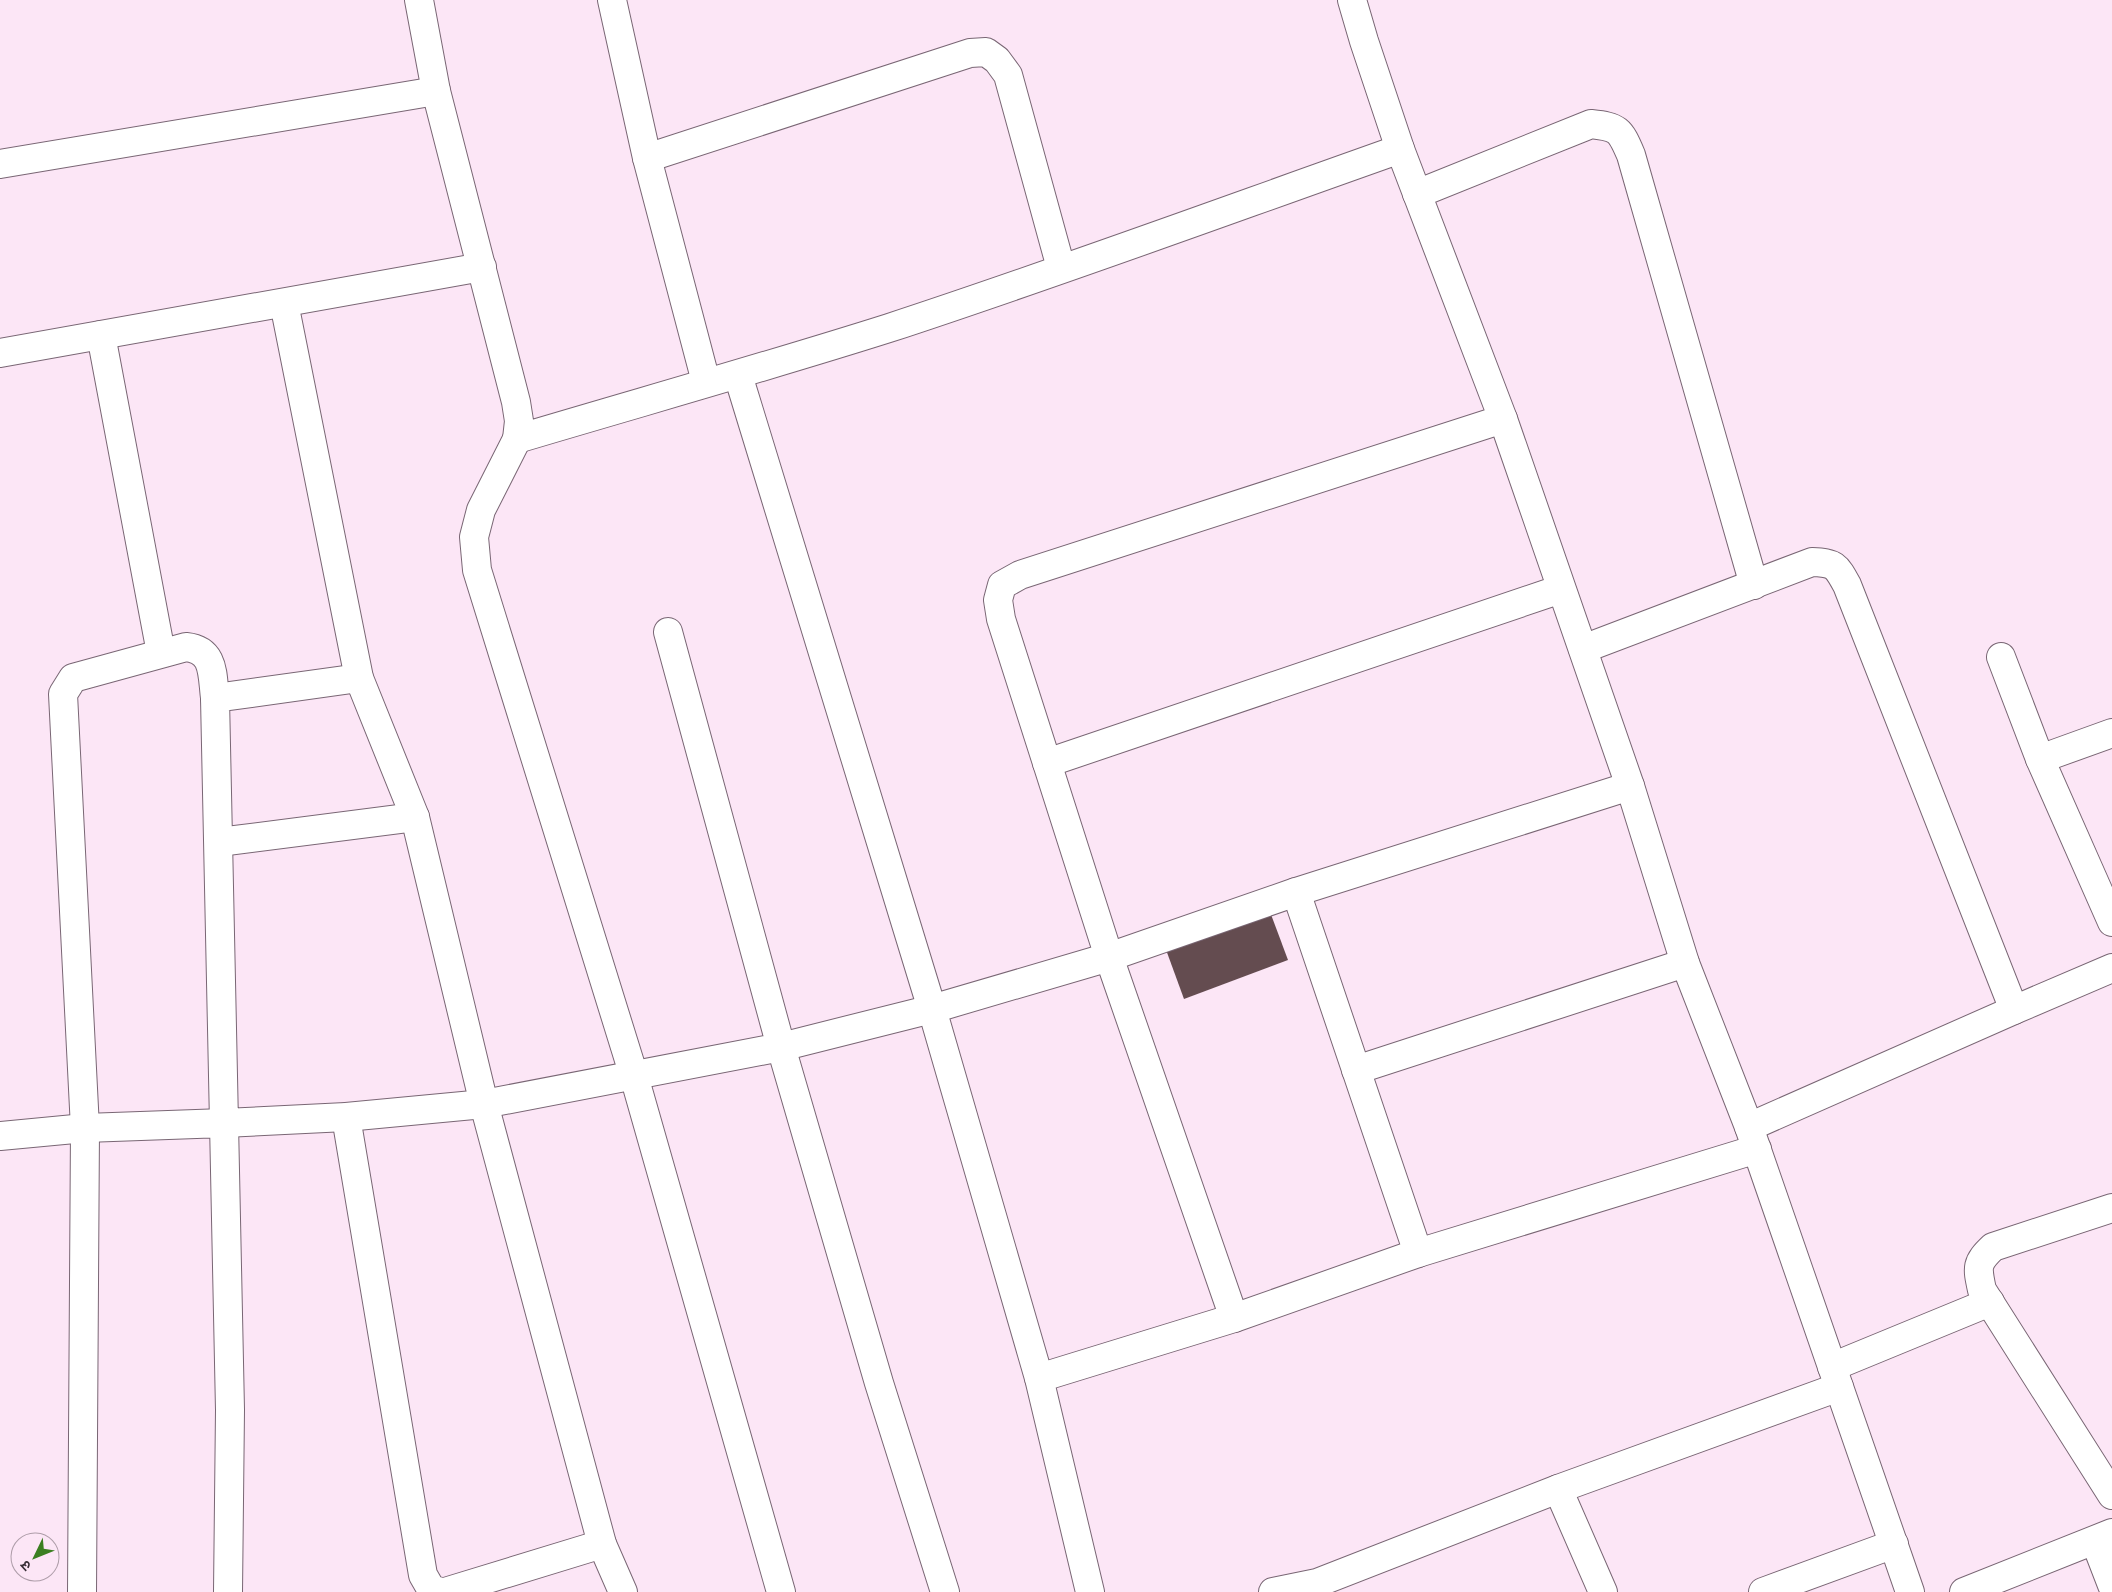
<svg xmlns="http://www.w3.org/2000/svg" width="2112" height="1592" font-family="Karla,'Noto Sans Devanagari',sans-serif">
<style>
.building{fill:#644c50}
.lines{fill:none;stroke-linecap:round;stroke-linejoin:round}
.minor-casing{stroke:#796674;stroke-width:30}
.minor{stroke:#fff;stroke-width:28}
</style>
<rect width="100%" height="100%" fill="#fce6f6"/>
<polygon class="building" points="1269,909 1288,960 1184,999 1165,947"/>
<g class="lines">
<defs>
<g id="minor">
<path d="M419 0 436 91 516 402 519 421 517 439C641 402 766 367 889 328 1060 272 1230 209 1400 149"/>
<polyline points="612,0 647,158 706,382"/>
<polyline points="1352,0 1364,41 1400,149 1503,419 1630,786 1685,963 1749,1127 1910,1592"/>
<polyline points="647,158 970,53 986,52 997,60 1008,75 1061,268"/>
<polyline points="0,164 436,91"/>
<path d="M1417 194 1591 124C1618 127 1620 129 1631 155L1754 585"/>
<polyline points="284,303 359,678 415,817 484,1104 602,1544 623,1592"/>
<polyline points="101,335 161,653"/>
<polyline points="0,353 482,267"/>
<polyline points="738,375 932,1009 1039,1378 1090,1592"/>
<polyline points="517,439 481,510 474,537 477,570 634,1076 781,1592"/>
<polyline points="668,632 781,1047 879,1383 945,1592"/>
<path d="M1583 649 1812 562C1835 563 1836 565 1847 585L2014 1010 1749 1127"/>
<polyline points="2001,657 2040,759 2112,922"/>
<polyline points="359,678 215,698 224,1123 346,1117 484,1104 781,1047 932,1009 1109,957 1296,892 1630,786"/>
<polyline points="2040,759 2112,733"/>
<polyline points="1047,763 1561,589"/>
<polyline points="219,842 415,817"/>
<polyline points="1296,892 1418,1253"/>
<polyline points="2014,1010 2112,968"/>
<polyline points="1356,1070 1685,963"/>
<polyline points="346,1117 423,1575 431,1589 441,1592"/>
<polyline points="0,1136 85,1128 224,1123 230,1410 228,1592"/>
<path d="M2112 1208 1993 1247C1976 1263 1977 1267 1982 1290L2112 1495"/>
<polyline points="1234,1318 1109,957 1001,619 998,600 1002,585 1020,575 1503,419"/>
<polyline points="1832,1367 1990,1302"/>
<polyline points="1039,1378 1234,1318 1418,1253 1757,1149"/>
<polyline points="1558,1489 1603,1592"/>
<polyline points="2095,1541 2112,1585"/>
<path d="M82 1592 85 1128 63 694 73 678 186 647C215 650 212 674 215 698"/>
<polyline points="445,1592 602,1544"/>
<polyline points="1273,1592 1317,1583 1558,1489 1839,1387"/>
<polyline points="1763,1592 1894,1544"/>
<polyline points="1964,1592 2112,1533"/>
</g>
</defs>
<use href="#minor" class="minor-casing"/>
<use href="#minor" class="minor"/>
</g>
<g transform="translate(35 1557) rotate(227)"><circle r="24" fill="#fce6f6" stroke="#ae9da9"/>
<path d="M0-4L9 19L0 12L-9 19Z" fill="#3b7f21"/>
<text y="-8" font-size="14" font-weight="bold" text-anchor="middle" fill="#382f36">उ</text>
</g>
</svg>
